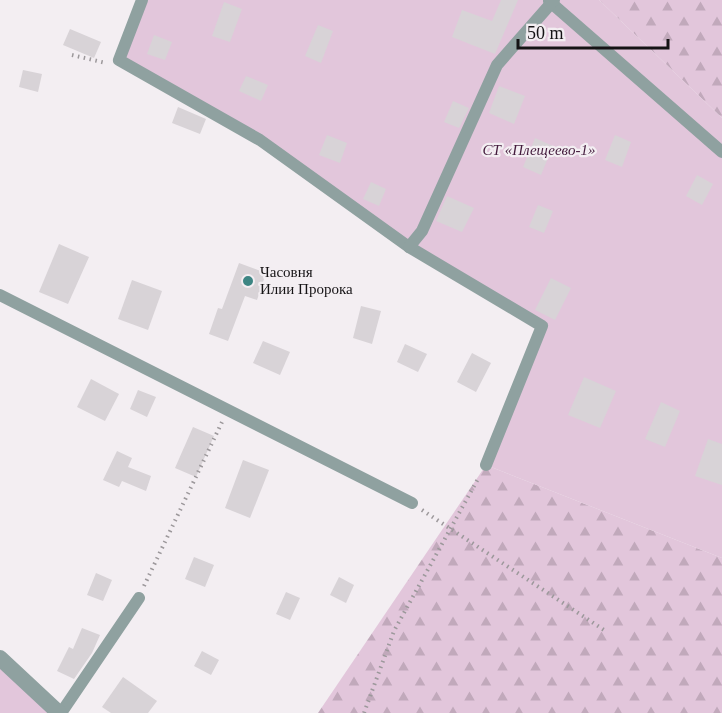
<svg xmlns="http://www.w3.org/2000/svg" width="722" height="713" font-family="Georgia,serif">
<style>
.forest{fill:url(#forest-firs)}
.garden{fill:#e2c6db}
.building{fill:#d8d3d7}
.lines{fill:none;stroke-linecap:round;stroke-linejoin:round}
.path{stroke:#9c989b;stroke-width:4;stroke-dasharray:1.5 4.5;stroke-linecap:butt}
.service{stroke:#8fa1a0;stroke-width:12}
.minor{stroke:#8fa1a0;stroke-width:16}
.poi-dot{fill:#3d8583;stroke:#f3eef2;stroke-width:2}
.labels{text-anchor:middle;stroke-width:4.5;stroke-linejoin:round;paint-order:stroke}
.park-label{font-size:15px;font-style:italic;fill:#431b3c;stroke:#f3eef2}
.poi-label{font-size:15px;fill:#151315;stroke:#f3eef2;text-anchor:start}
</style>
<defs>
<pattern id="forest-firs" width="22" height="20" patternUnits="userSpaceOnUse" patternTransform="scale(1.5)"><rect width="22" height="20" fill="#e2c6db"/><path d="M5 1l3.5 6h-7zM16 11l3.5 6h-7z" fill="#c1a9bb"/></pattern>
</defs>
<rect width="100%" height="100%" fill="#f3eef2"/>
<g class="forest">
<polygon points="599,0 722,0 722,118"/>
<polygon points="486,465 722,558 722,713 318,713"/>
</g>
<g class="garden">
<polygon points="142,0 599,0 722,118 722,558 486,465 542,326 409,247 260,140 119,60"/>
<polygon points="0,658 59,713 0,713"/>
</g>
<g class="building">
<polygon points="501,0 518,0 495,54 452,37 462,10 492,21"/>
<polygon points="224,2 242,9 230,42 212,36"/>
<polygon points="318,25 333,31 321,63 305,56"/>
<polygon points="70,29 101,42 94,58 63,45"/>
<polygon points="154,35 172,42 165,60 147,54"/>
<polygon points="23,70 42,74 38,92 19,87"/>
<polygon points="246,76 268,85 261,101 239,91"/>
<polygon points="499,86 525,96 514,124 489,113"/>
<polygon points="453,101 469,108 459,128 444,122"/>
<polygon points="178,107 206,119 200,134 172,123"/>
<polygon points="327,135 347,143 340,163 319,155"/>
<polygon points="615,135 631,142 622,167 605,160"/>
<polygon points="535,138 553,146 541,175 523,167"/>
<polygon points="697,175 713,184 702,205 686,196"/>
<polygon points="371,182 386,189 379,206 363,199"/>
<polygon points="447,196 474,208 462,232 436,221"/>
<polygon points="538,205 553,211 544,233 529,227"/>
<polygon points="59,244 89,257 68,304 39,292"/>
<polygon points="239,263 266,273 257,300 245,296 228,341 209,334 218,308 222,309"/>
<polygon points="551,278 571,288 555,320 535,310"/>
<polygon points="132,280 162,291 148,330 118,319"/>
<polygon points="361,306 381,311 372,344 353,338"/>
<polygon points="263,341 290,352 280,375 253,363"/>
<polygon points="405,344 427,354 418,372 397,362"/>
<polygon points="472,353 491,363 476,392 457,382"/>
<polygon points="584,377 616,391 600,428 568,415"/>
<polygon points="91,379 119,394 105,421 77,407"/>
<polygon points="138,390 156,397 147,417 130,409"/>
<polygon points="661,402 680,411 665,447 645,439"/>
<polygon points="193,427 214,436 196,477 175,468"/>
<polygon points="708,439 722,444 722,485 695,476"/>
<polygon points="117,451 132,458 128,467 151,476 146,491 122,481 119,487 103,480"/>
<polygon points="243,460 269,470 250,518 225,508"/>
<polygon points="194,557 214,565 205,587 185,579"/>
<polygon points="96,573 112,580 103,601 87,595"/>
<polygon points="339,577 354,585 346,603 330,595"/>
<polygon points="286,592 300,598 290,620 276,614"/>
<polygon points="82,628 100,635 92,653 74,679 57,671 69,647 73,649"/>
<polygon points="202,651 219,660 211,675 194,666"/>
<polygon points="123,677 157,701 148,713 111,713 102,707"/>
</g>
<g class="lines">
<g class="path">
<polyline points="72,55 106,63"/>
<polyline points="422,510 607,632"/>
<polyline points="144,586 222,422"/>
<polyline points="364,713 394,631 479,477"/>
</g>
<g class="service">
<polyline points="142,0 119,60 260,140 409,247 542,326 486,465"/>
<polyline points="549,1 722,152"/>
<polyline points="409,247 422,231 497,65 554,0"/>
<polyline points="0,295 412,503"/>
<polyline points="61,713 139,598"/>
</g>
<polyline class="minor" points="0,658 59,713"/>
</g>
<circle class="poi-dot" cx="248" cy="281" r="6"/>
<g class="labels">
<g class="park-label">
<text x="539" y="155">СТ «Плещеево-1»</text>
</g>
<g class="poi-label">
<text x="260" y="277">Часовня<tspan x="260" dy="17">Илии Пророка</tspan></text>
</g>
</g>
<path d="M518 39v9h150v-9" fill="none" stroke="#151315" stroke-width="3"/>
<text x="527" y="39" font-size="18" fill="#151315" stroke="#f3eef2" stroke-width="4.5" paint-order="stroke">50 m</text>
</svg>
